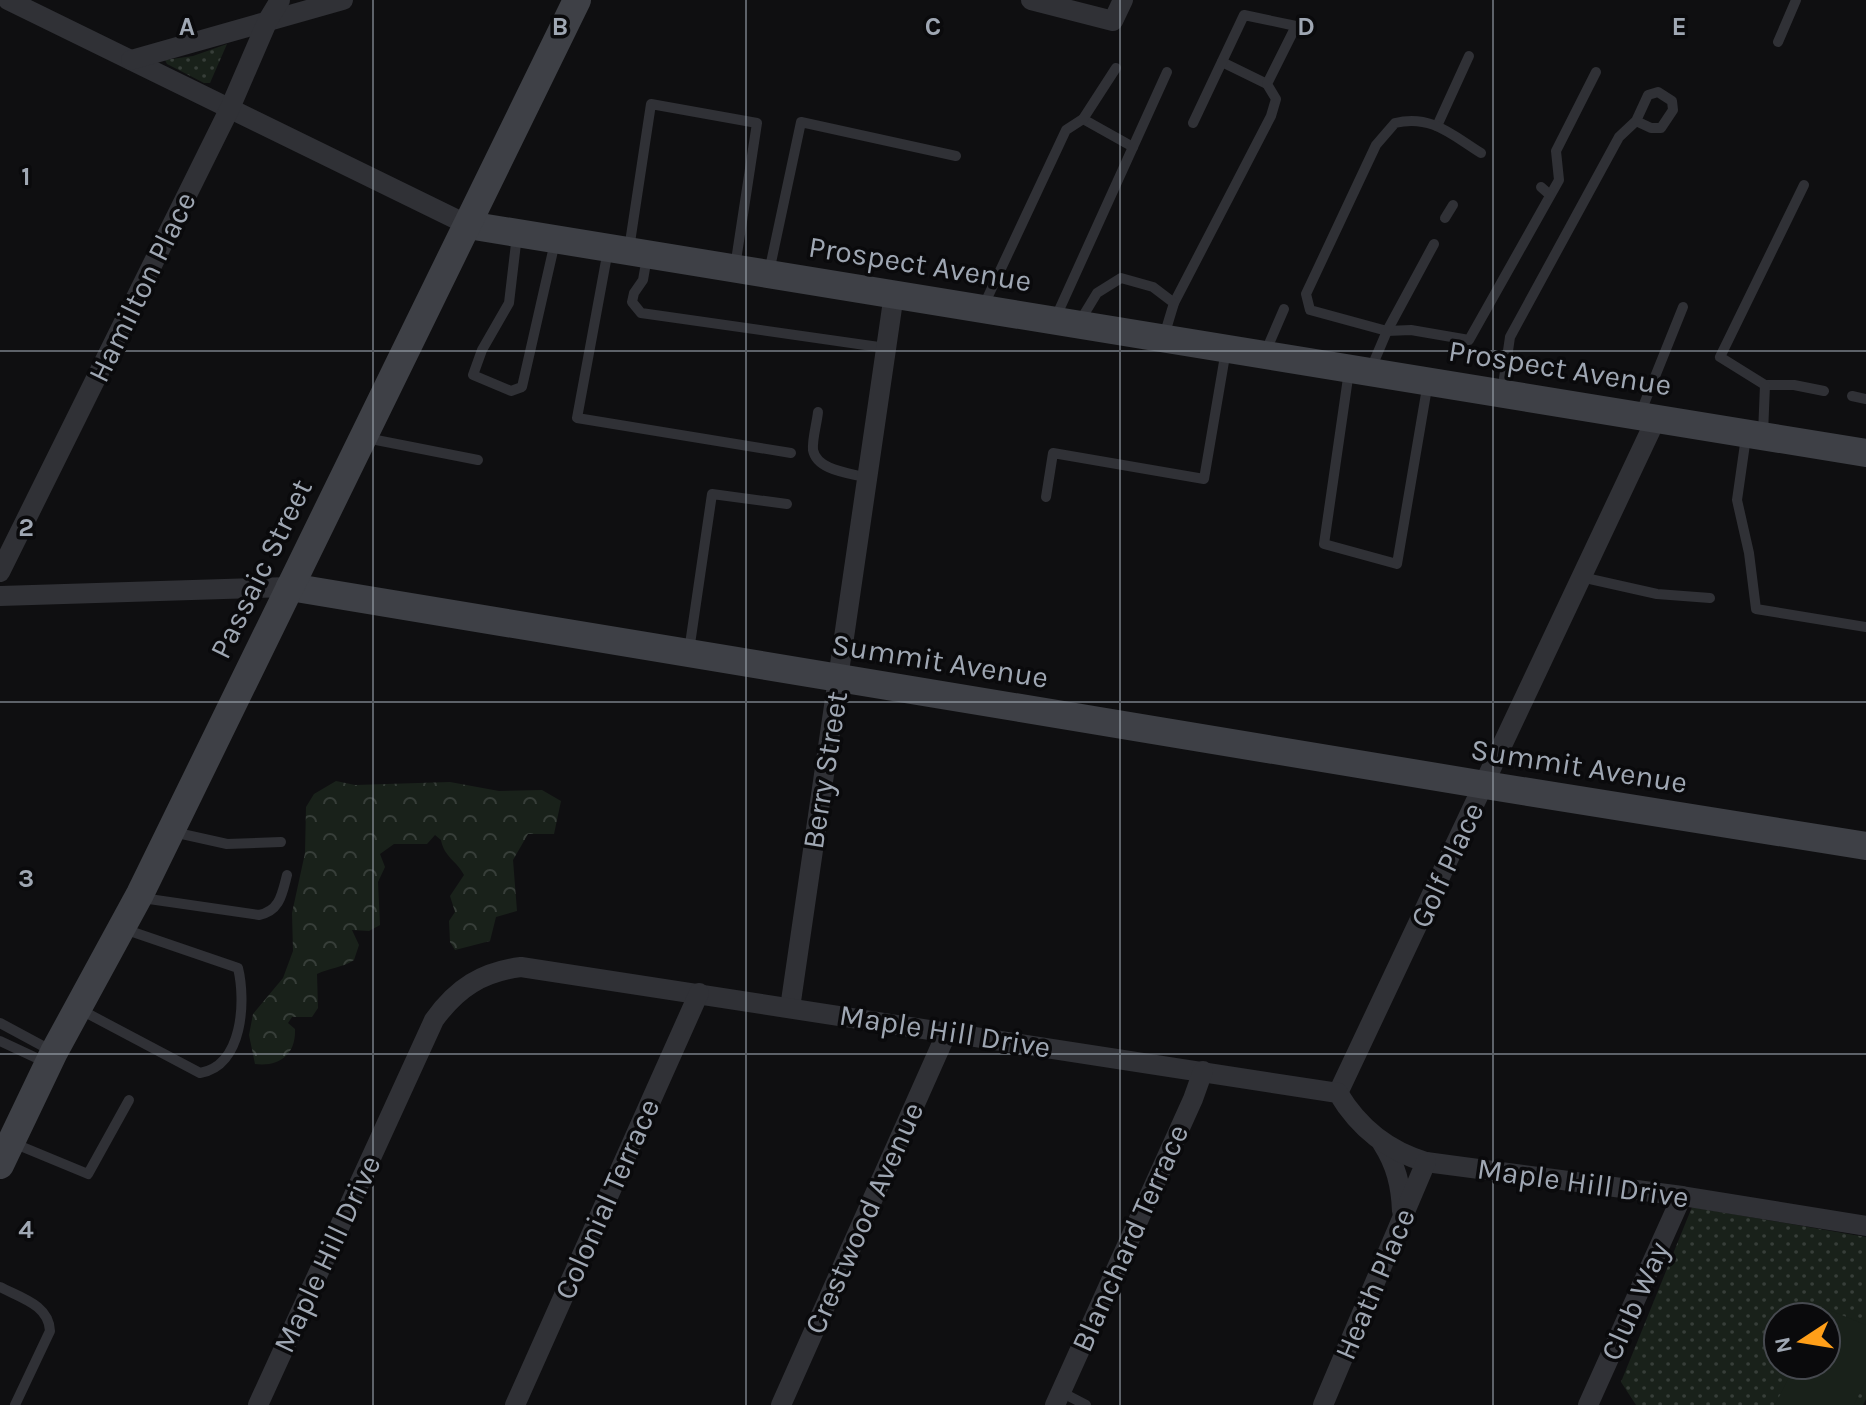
<svg xmlns="http://www.w3.org/2000/svg" width="1866" height="1405" font-family="Karla,sans-serif">
<style>
.grass{fill:url(#grass-dots);fill-rule:evenodd}
.forest{fill:url(#forest-crowns)}
.pitch{fill:#19211a}
.lines{fill:none;stroke-linecap:round;stroke-linejoin:round}
.lane{stroke:#303136;stroke-width:10}
.street{stroke:#303136;stroke-width:20}
.secondary{stroke:#3e4046;stroke-width:28}
.grid{fill:none;stroke:#9fa7b3;stroke-width:2;stroke-opacity:0.55}
.labels{text-anchor:middle;stroke-width:7;stroke-linejoin:round;paint-order:stroke}
.street-label{font-size:30px;fill:#9fa7b3;stroke:#0a0a0c}
.grid-label{font-size:26px;text-anchor:middle;font-weight:bold;fill:#9fa7b3;stroke:#0a0a0c;stroke-width:7;stroke-linejoin:round;paint-order:stroke}
</style>
<defs>
<pattern id="grass-dots" width="8" height="8" patternUnits="userSpaceOnUse" patternTransform="scale(2)"><rect width="8" height="8" fill="#19211a"/><path d="M2 2h.1M6 6h.1" fill="none" stroke="#373e39" stroke-width="1.8" stroke-linecap="round"/></pattern>
<pattern id="forest-crowns" width="20" height="18" patternUnits="userSpaceOnUse" patternTransform="scale(2)"><rect width="20" height="18" fill="#19211a"/><path d="M2 6a3 3 0 1 1 6 0M12 15a3 3 0 1 1 6 0" fill="none" stroke="#373e39"/></pattern>
</defs>
<rect width="100%" height="100%" fill="#0f0f11"/>
<g class="grass">
<polygon points="227,44 210,83 204,83 167,64 165,60 193,56"/>
<path d="M1692 1207 1866 1237V1399L1863 1405H1636L1621 1382ZM1778 1317H1826V1365H1778Z"/>
</g>
<path class="forest" d="M336 781 355 785 450 782 499 791 542 790 561 801 554 834H528L513 860 517 911 496 917 490 941 455 950 450 942 449 921 455 912 450 896 464 875C457 861 444 857 441 840L435 835 427 844H394L380 854 385 867 378 882 380 925 369 931 352 930 359 945 354 960C342 968 329 968 317 974L318 1008 312 1017H292L288 1023 295 1029C296 1054 280 1067 255 1064L249 1035 253 1014 283 978 293 951 292 913 305 853 306 807 314 794Z"/>
<polygon class="pitch" points="1822,1307 1866,1325 1866,1379 1854,1405 1775,1405 1795,1365 1826,1365 1826,1317 1818,1317"/>
<g class="lines">
<g class="lane">
<polyline points="1778,42 1796,0"/>
<polyline points="1222,62 1267,84"/>
<polyline points="1083,119 1133,147"/>
<polyline points="1437,126 1469,56"/>
<path d="M1481 153C1452 135 1431 114 1395 123L1376 145 1306 294 1310 310 1387 331 1411 330 1469 340 1559 180 1556 151 1596 72"/>
<polyline points="1541,187 1550,195"/>
<polyline points="1445,218 1453,205"/>
<polyline points="517,235 509,303 482,350 473,375 511,391 522,387 555,242"/>
<polyline points="629,249 651,104 757,123 735,267"/>
<polyline points="608,250 577,418 791,453"/>
<polyline points="647,257 643,280 634,293 632,302 641,313 886,348"/>
<polyline points="769,272 801,122 956,156"/>
<polyline points="1174,303 1271,116 1276,99 1267,84 1296,26 1244,15 1193,123"/>
<polyline points="983,307 1066,130 1083,119 1116,68"/>
<polyline points="1055,319 1167,72"/>
<polyline points="1080,321 1097,293 1121,278 1153,287 1174,303 1164,336"/>
<polyline points="1265,353 1284,309"/>
<polyline points="1349,371 1324,544 1397,564 1428,382"/>
<polyline points="1370,371 1387,331 1434,244"/>
<polyline points="1765,385 1794,385 1824,391"/>
<polyline points="1502,392 1510,337 1619,137 1636,121 1648,95 1658,92 1672,101 1673,110 1661,128 1651,128 1636,121"/>
<polyline points="1852,396 1866,399"/>
<path d="M818 412C817 423 812 439 813 450 817 471 851 473 868 478"/>
<polyline points="1640,414 1683,307"/>
<polyline points="1763,434 1765,385 1720,357 1804,185"/>
<polyline points="1746,437 1737,500 1749,553 1756,609 1866,627"/>
<polyline points="366,438 478,460"/>
<polyline points="1046,497 1053,453 1204,479 1226,350"/>
<polyline points="1581,577 1657,594 1710,598"/>
<polyline points="689,651 712,494 787,504"/>
<polyline points="173,832 227,844 281,842"/>
<path d="M142 895 149 899 259 915C280 911 282 894 287 875"/>
<path d="M81 1010 200 1073C243 1066 246 1001 238 968L124 929"/>
<polyline points="0,1023 52,1051"/>
<polyline points="0,1041 45,1062"/>
<polyline points="13,1143 88,1174 129,1100"/>
<path d="M0 1287C21 1298 49 1305 50 1331L15 1405"/>
<polyline points="1061,1392 1086,1405"/>
</g>
<g class="street">
<polyline points="8,0 468,225"/>
<polyline points="1031,0 1113,21 1123,0"/>
<polyline points="131,60 343,0"/>
<polyline points="0,572 230,108 268,20 280,0"/>
<polyline points="0,596 290,587"/>
<polyline points="790,1008 894,294"/>
<polyline points="1338,1093 1656,419"/>
<path d="M1382 1143C1396 1165 1401 1185 1402 1211"/>
<path d="M258 1405 434 1020C457 988 482 972 521 967L1338 1093C1359 1128 1388 1151 1426 1162L1682 1196 1866 1226"/>
<polyline points="515,1405 699,993"/>
<polyline points="781,1405 947,1032"/>
<polyline points="1055,1405 1193,1099 1203,1071"/>
<polyline points="1323,1405 1426,1162"/>
<polyline points="1588,1405 1682,1196"/>
</g>
<g class="secondary">
<polyline points="468,225 1866,453"/>
<polyline points="290,587 1485,785 1866,846"/>
<polyline points="0,1165 54,1052 140,894 577,0"/>
</g>
</g>
<path class="grid" d="M373 0V1405M746 0V1405M1120 0V1405M1493 0V1405M0 351H1866M0 702H1866M0 1054H1866"/>
<g class="labels">
<g class="street-label">
<text transform="translate(920 264) rotate(9)" y="10">Prospect Avenue</text>
<text transform="translate(142 287) rotate(-64)" y="10">Hamilton Place</text>
<text transform="translate(1560 368) rotate(9)" y="10">Prospect Avenue</text>
<text transform="translate(261 569) rotate(-64)" y="10">Passaic Street</text>
<text transform="translate(940 661) rotate(9)" y="10">Summit Avenue</text>
<text transform="translate(1579 766) rotate(9)" y="10">Summit Avenue</text>
<text transform="translate(825 770) rotate(-81)" y="10">Berry Street</text>
<text transform="translate(1447 865) rotate(-65)" y="10">Golf Place</text>
<text transform="translate(945 1031) rotate(9)" y="10">Maple Hill Drive</text>
<text transform="translate(1583 1183) rotate(8)" y="10">Maple Hill Drive</text>
<text transform="translate(607 1199) rotate(-66)" y="10">Colonial Terrace</text>
<text transform="translate(864 1218) rotate(-66)" y="10">Crestwood Avenue</text>
<text transform="translate(1130 1238) rotate(-66)" y="10">Blanchard Terrace</text>
<text transform="translate(327 1254) rotate(-65)" y="10">Maple Hill Drive</text>
<text transform="translate(1375 1284) rotate(-67)" y="10">Heath Place</text>
<text transform="translate(1635 1301) rotate(-66)" y="10">Club Way</text>
</g>
</g>
<g class="grid-label">
<text x="187" y="35">A</text>
<text x="560" y="35">B</text>
<text x="933" y="35">C</text>
<text x="1306" y="35">D</text>
<text x="1679" y="35">E</text>
<text x="26" y="185">1</text>
<text x="26" y="536">2</text>
<text x="26" y="887">3</text>
<text x="26" y="1238">4</text>
</g>
<g transform="translate(1802 1341) rotate(258)"><circle r="38" fill="#0a0a0c" stroke="#46494f" stroke-width="2"/>
<path d="M0-6L14 30L0 20L-14 30Z" fill="#ff9f19"/>
<text y="-12" font-size="22" font-weight="bold" text-anchor="middle" fill="#9fa7b3">N</text>
</g>
</svg>
